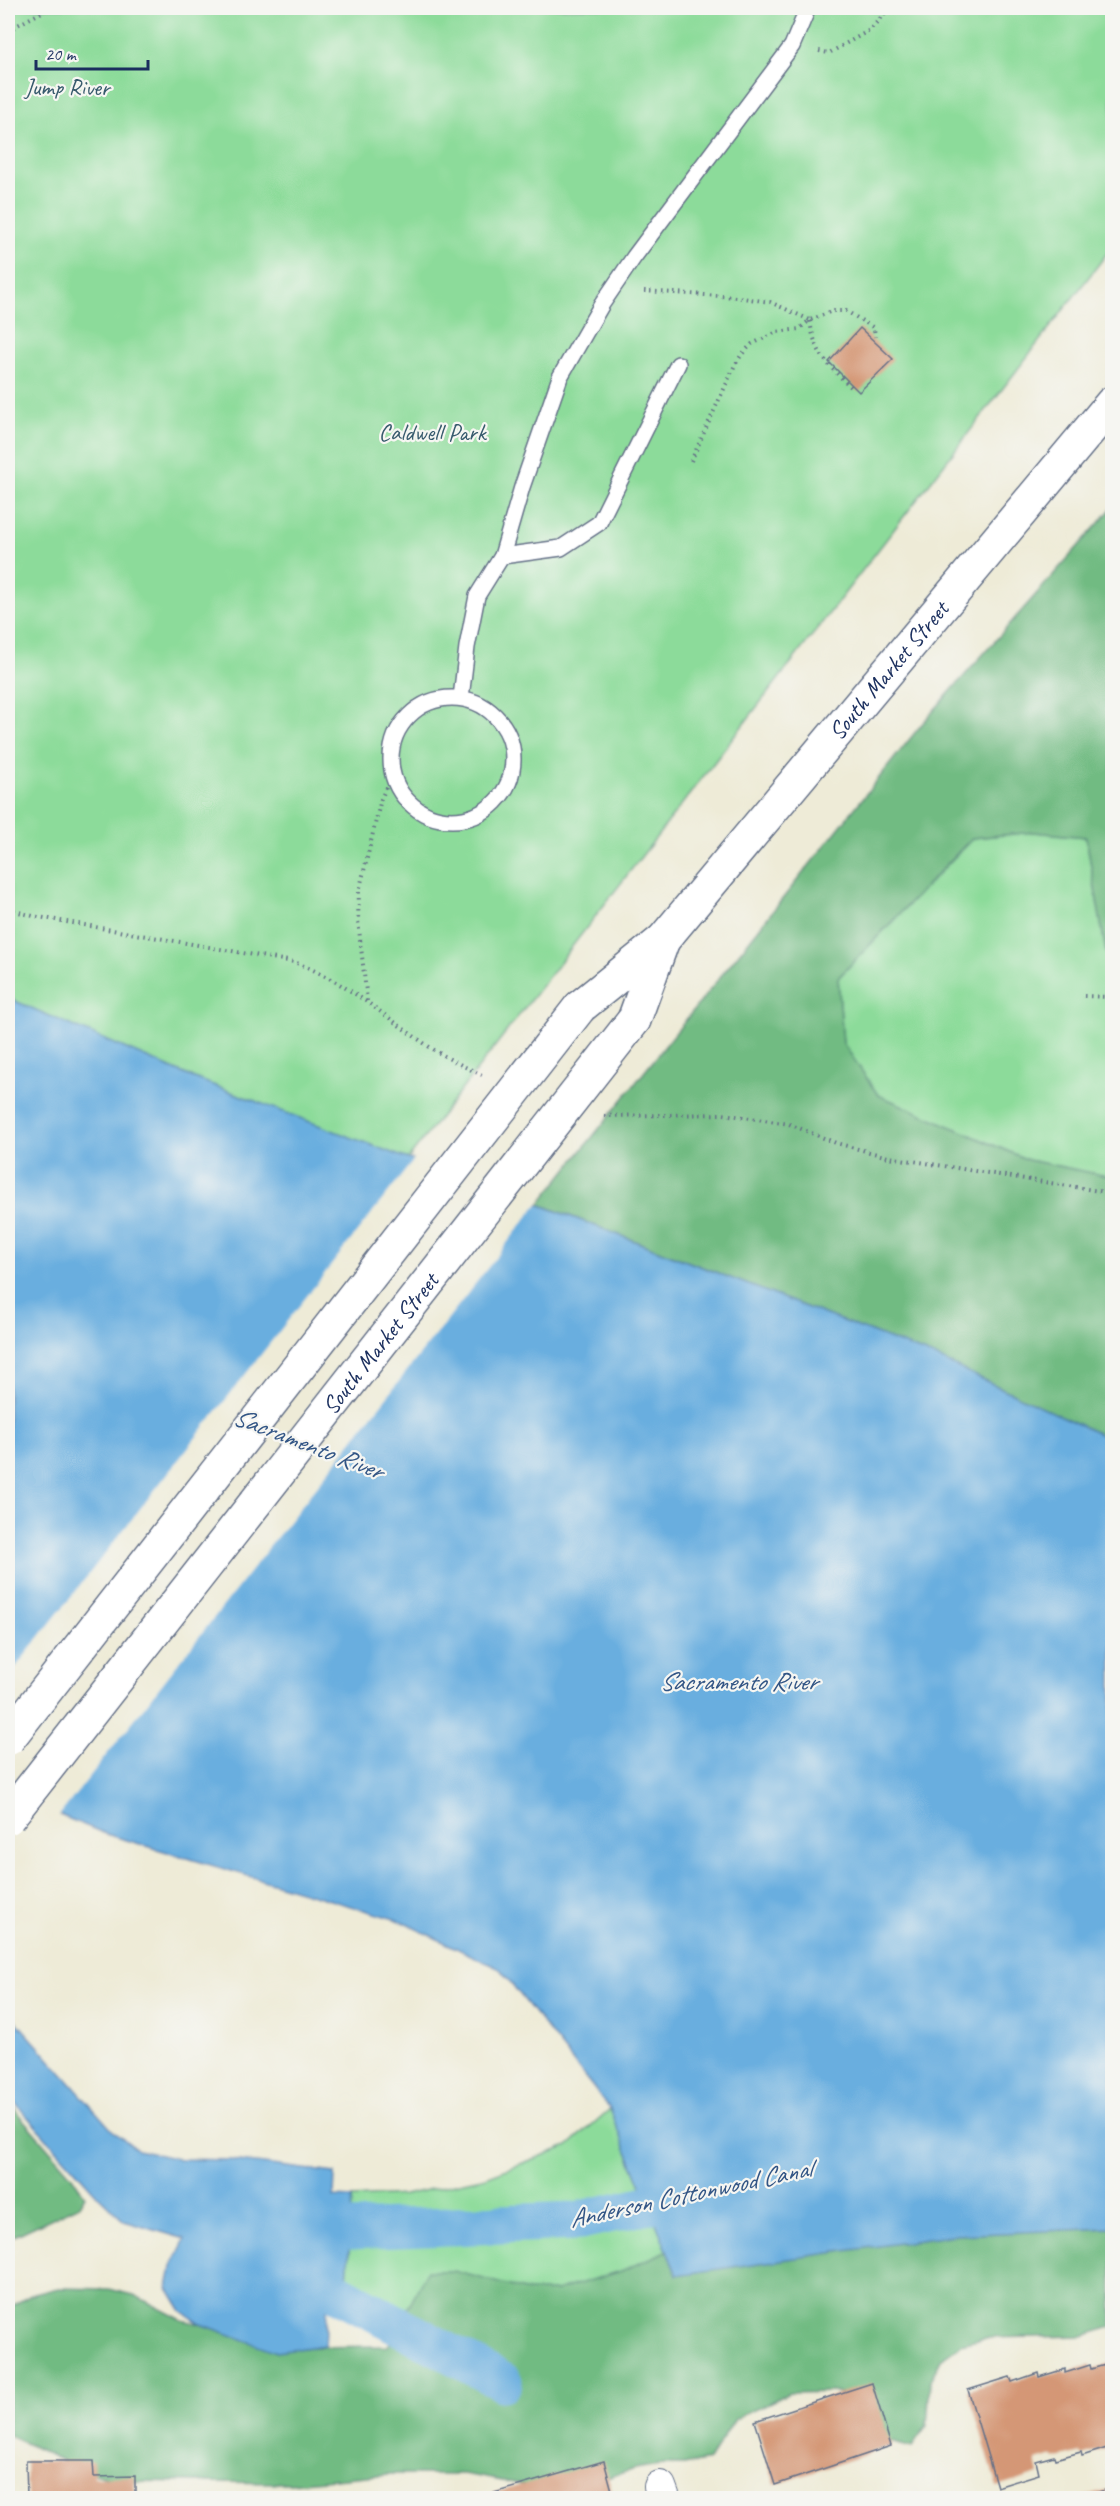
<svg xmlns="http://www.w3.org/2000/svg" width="1120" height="2506" font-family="Caveat,sans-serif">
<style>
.green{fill:#8cdb9a;stroke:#54857c;stroke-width:1.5}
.forest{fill:#71bb82;stroke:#467570;stroke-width:1.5}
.water{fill:#69aedf;stroke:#426e9e;stroke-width:1.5}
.pier{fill:#eeebd7}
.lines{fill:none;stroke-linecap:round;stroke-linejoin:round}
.canal{stroke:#69aedf;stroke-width:39}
.building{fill:#d49776}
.lane-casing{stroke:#657188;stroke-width:18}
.street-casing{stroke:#657188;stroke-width:34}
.primary-casing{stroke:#657188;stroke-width:36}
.path{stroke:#657188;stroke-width:4;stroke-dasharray:1.5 4.5;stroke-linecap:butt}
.lane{stroke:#fff;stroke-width:15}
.street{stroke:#fff;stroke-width:32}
.primary{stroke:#fff;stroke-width:33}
.primary-bridge-casing{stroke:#657188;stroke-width:36;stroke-linecap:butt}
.primary-bridge{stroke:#fff;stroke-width:33}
.labels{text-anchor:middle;stroke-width:4.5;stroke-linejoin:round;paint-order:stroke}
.park-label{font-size:24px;fill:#375a6d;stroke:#f6f6f2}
.street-label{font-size:24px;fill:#1b2f5e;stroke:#f6f6f2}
.water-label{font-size:26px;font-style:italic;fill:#325585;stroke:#f6f6f2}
</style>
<rect width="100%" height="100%" fill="#f6f6f2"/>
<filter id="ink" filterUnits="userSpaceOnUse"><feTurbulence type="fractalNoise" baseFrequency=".0167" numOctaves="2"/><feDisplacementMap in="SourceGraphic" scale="12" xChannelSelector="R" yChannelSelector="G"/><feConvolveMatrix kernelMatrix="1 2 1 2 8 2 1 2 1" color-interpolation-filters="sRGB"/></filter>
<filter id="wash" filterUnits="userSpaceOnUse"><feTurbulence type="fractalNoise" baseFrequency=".008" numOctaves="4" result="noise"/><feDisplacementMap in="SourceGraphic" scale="24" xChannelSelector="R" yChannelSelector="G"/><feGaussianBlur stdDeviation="1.35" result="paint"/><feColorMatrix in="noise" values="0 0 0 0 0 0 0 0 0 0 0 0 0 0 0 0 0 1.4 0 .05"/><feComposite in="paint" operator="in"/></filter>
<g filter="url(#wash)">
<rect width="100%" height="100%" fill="#eeebd7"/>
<g class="green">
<polygon points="8,8 1112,8 1112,247 408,1159 189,1076 8,998"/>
<polygon points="1034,832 1086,837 1106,952 1112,961 1112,1177 1028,1160 878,1095 843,1044 838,978 973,838"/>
<polygon points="610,2109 677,2275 442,2322 374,2299 346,2297 352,2198 404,2195 486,2177 568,2146"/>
</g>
<g class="forest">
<polygon points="1112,508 1112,961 1106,952 1086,837 1034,832 972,838 838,978 843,1043 878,1095 1028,1160 1112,1177 1112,1440 933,1356 539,1204 921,725"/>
<polygon points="8,2102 72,2176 85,2196 78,2206 8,2239"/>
<polygon points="1112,2198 1112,2327 1082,2336 984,2338 961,2344 941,2359 930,2381 927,2426 912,2447 887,2440 860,2399 837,2392 789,2393 735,2419 709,2460 684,2465 659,2465 634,2469 585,2485 537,2487 463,2474 389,2474 290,2483 118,2481 72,2465 8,2435 8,2308 31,2295 58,2288 109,2289 134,2295 182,2320 307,2347 388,2346 427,2271 454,2271 529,2291 556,2291 621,2271 669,2250"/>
</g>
<g class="water">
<polygon points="8,998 189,1076 408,1159 434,1164 933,1356 1112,1440 1112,2228 956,2235 677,2275 610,2109 500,1969 398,1920 106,1834 8,1794"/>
<polygon points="8,2012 112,2130 138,2150 178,2159 230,2160 335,2173 334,2197 352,2198 346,2297 328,2296 325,2345 277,2352 201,2324 182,2311 168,2288 172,2266 185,2239 124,2221 99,2197 8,2095"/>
</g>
<polygon class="pier" points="416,1157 435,1161 540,1201 58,1817 8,1797 8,1677"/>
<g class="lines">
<g class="canal">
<polyline points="297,2232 576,2221 700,2193"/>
<polyline points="299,2271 503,2382"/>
</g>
</g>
<g id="blocks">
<g class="building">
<polygon points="860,328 893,359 859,392 829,362"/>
<polygon points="1112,2363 1112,2451 1109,2452 1107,2448 1082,2456 1081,2452 1055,2459 1054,2456 1036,2461 1039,2474 997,2487 968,2390 1010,2377 1012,2382 1038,2373 1039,2377 1065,2369 1065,2373 1090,2365 1091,2369"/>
<polygon points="872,2383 891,2446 775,2485 755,2421"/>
<polygon points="26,2461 93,2461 94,2477 135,2476 135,2498 27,2498"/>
<polygon points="604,2461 614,2498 495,2498 494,2493"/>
<polygon points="1112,2488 1112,2498 1078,2498"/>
</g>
</g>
</g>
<g filter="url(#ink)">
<use href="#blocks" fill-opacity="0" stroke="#657188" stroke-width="1.5"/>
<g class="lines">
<defs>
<g id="lane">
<polyline points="502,556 561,548 599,523 678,364"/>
<circle cx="452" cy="759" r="61"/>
<polyline points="461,698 467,647 477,596 502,556 522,487 560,377 602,304 634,257 792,46 808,8"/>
</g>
<polyline id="street" points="660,2487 664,2498"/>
<g id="primary">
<path id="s1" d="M580 1007 663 940 1112 403"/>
<polyline points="634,1020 663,940"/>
</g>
</defs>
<use href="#lane" class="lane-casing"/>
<use href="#street" class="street-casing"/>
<use href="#primary" class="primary-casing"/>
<g class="path">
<polyline points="8,30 44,11 47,8"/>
<polyline points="819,51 829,53 870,30 889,8"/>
<polyline points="644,291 736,297 770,302 810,320"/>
<path d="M810 321C815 354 828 365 851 387"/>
<polyline points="691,461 735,365 742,354 752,344 777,332 799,329 810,320 832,311 846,311 874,328 875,337"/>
<path d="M8 909 33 916 294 962C343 980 379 1012 421 1041 440 1055 461 1065 482 1075"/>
<polyline points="1084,996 1112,997"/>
<polyline points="367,1001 358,920 359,892 381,799 392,774"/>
<polyline points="604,1116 723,1114 757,1119 789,1124 836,1143 888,1157 1112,1193"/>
</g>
<use href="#lane" class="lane"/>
<use href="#street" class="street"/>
<use href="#primary" class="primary"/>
<defs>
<g id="primary-bridge">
<polyline points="8,1739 580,1007"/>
<path id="s2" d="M8 1818 634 1020"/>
</g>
</defs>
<use href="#primary-bridge" class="primary-bridge-casing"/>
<use href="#primary-bridge" class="primary-bridge"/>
</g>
</g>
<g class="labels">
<g class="park-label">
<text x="67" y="95">Jump River</text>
<text x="432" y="440">Caldwell Park</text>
</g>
<g class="street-label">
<text dy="8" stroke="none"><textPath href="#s1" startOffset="458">South Market Street</textPath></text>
<text dy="8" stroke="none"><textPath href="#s2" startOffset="603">South Market Street</textPath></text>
</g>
<g class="water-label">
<text transform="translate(308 1443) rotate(21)" y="9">Sacramento River</text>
<text x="738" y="1690">Sacramento River</text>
<text transform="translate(690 2193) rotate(-12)" y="9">Anderson Cottonwood Canal</text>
</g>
</g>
<rect width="1120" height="2506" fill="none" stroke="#f6f6f2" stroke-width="30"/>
<path d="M36 60v9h112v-9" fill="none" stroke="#1b2f5e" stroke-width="3"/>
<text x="45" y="60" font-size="18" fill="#1b2f5e" stroke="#f6f6f2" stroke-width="4.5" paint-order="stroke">20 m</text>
</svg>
